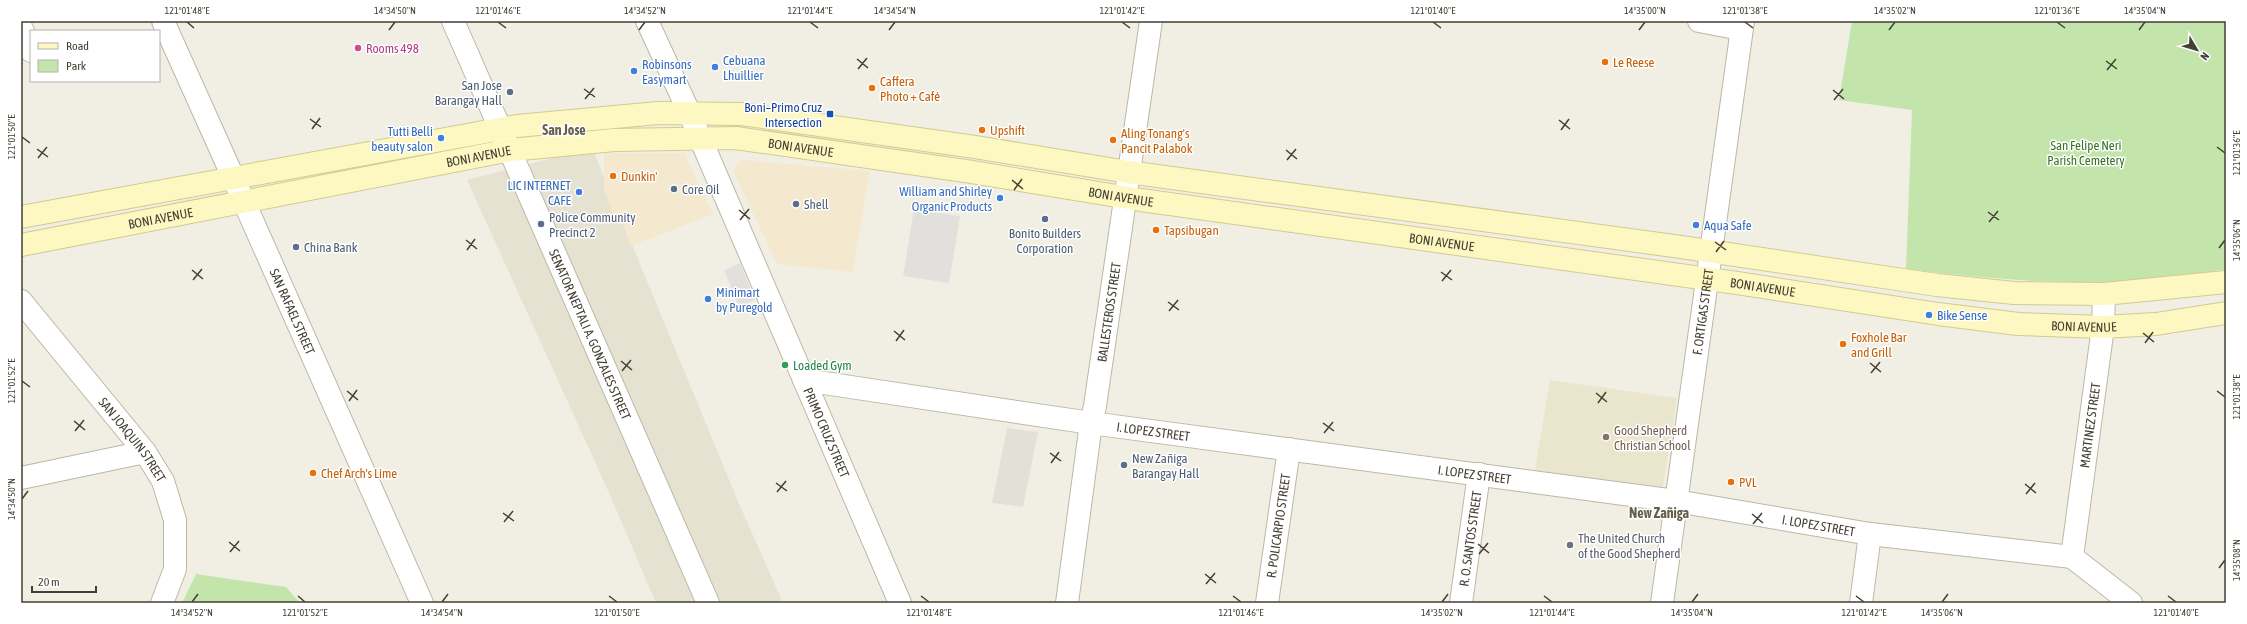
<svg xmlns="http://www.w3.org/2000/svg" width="2247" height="624" font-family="'Asap Condensed',sans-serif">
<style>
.residential{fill:#e5e2d1}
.commercial{fill:#f4e9ce}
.industrial{fill:#e3e0d8}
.education{fill:#eae6cd}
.green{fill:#c3e5ac}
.parking{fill:#e2e0dc}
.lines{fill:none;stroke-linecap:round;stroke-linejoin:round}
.minor-casing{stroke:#bcb8a6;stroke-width:24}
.tertiary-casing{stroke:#bcb8a6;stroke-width:24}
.secondary-casing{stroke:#d1ca93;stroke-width:24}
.minor{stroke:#fff;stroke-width:22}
.tertiary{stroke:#fff;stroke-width:22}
.secondary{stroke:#fdf8c1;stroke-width:22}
.ticks{fill:none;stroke:#433f33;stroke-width:1.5}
.hotel-dot{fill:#d1479c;stroke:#fff;stroke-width:1.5}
.food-dot{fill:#e8710a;stroke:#fff;stroke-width:1.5}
.shop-dot{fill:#3f7fe0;stroke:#fff;stroke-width:1.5}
.service-dot{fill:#5c6f8a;stroke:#fff;stroke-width:1.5}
.transit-dot{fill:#1a4fb4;stroke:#fff;stroke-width:1.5}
.leisure-dot{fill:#2e9e5b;stroke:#fff;stroke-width:1.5}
.education-dot{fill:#8d6e63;stroke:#fff;stroke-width:1.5}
.worship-dot{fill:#6b7280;stroke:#fff;stroke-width:1.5}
.labels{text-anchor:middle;stroke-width:3;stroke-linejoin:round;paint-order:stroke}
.hotel-label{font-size:13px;fill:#b23c85;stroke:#fff;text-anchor:start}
.shop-label{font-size:13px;fill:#366cbe;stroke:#fff;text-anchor:start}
.food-label{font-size:13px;fill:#c56008;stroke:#fff;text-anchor:start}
.service-label{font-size:13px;fill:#4e5e75;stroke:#fff;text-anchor:start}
.transit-label{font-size:13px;fill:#164399;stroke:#fff;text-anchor:end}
.park-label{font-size:13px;fill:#397329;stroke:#fff}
.street-label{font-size:13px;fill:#433f33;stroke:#fff}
.leisure-label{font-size:13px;fill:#27864d;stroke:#fff;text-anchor:start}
.education-label{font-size:13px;fill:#785e54;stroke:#fff;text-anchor:start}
.worship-label{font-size:13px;fill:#5b616d;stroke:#fff;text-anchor:start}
.neighbourhood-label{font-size:14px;font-weight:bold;fill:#655f4b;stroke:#fff}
.neatline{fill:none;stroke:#433f33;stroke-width:1.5}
.ticks-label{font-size:10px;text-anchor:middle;fill:#433f33}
</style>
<rect width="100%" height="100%" fill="#f1efe3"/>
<polygon class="residential" points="592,148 740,506 783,603 656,603 610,495 467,180"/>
<g class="commercial">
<polygon points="604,153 684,153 713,214 631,246 622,221 616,223 604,188"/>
<polygon points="742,160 870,171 853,272 777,264 733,171"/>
</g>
<polygon class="industrial" points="1007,428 1038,432 1023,507 992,503"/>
<polygon class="education" points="1550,380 1677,398 1662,493 1534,476"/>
<g class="green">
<path d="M1852 21H2226V269C2117 291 2015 282 1906 269L1912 110 1839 100Z"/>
<polygon points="196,574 286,587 300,603 182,603"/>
</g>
<g class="parking">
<polygon points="914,209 960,216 949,283 903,276"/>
<polygon points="740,263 755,300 739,307 724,270"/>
</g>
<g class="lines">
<defs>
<g id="minor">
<polyline points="163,21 233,177"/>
<path id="s1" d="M453 21 708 603"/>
<polyline points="1699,21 1741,29"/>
<polyline points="21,27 31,51"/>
<polyline points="1711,252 1743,21"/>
<path id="s2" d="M21 301 145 452 163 481 175 520V569L162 603"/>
<path id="s3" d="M804 380 1091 423 1676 501 1870 534 2072 557 2131 603"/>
<polyline points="21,478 145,452"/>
<path id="s4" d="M2072 557 2103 327 2104 294"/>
<path id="s5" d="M1067 603 1091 423 1095 406 1151 21"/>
<path id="s6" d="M1267 603 1289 449"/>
<path id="s7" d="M1461 603 1479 474"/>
<polyline points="1861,603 1870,534"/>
</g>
<g id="tertiary">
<path id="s8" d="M647 21 689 112 900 603"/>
<path id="s9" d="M233 177 422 603"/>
<path id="s10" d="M1662 603 1711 252"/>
</g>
<g id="secondary">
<polyline points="21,217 517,126 658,113 742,114 975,147 1128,172 1681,247 1937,285 2014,293 2104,294 2226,282"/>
<path id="s11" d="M21 245 510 150 614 140 736 138 972 172 1141 200 1737 283 1938 314 2018 324 2103 327 2156 324 2226 313"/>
</g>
</defs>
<use href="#minor" class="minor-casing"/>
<use href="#tertiary" class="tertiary-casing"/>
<use href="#secondary" class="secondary-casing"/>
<use href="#minor" class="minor"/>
<use href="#tertiary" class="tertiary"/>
<use href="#secondary" class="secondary"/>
</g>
<path class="ticks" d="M187 22 194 28M498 22 506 28M810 22 818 28M1122 22 1130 28M1433 22 1441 28M1745 22 1753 28M2057 22 2065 28M389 30 395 22M639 30 645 22M889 30 895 22M1639 30 1645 22M1889 30 1895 22M2139 30 2145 22M857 59 868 68M2106 61 2117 69M858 69 867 58M2107 70 2116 59M584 89 595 97M1833 90 1844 99M585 99 594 88M1834 100 1843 89M310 119 321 127M1559 120 1570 129M312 129 320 118M1561 130 1569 119M22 137 30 143M2217 147 2225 153M37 149 48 157M1286 150 1297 159M38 158 47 147M1287 160 1296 149M1012 180 1023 189M1014 190 1022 179M739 210 750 219M1988 212 1999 220M740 220 749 209M1989 222 1998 211M466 240 477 249M1715 242 1726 250M2219 248 2225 240M467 250 475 239M1716 252 1724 241M192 270 203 279M1441 272 1452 280M193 280 202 269M1442 281 1451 270M1168 302 1179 310M1169 311 1178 300M894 331 905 340M2143 333 2154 342M896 341 904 330M2145 343 2153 332M621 361 632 370M1870 363 1881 372M622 371 631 360M1871 373 1880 362M22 381 30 387M347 391 358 400M2217 391 2225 397M1596 393 1607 402M349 401 357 390M1598 403 1606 392M74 421 85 430M1323 423 1334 431M75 431 84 420M1324 433 1333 422M1050 453 1061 461M1051 463 1059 452M776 483 787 491M2025 484 2036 493M777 492 786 481M2026 494 2035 483M22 499 28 491M503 513 514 521M1752 514 1763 523M504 522 513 511M1753 524 1762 513M229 542 240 551M1478 544 1489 553M230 552 239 541M1479 554 1488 543M2219 568 2225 560M1205 574 1216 583M1206 584 1215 573M298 596 305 602M609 596 617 602M921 596 929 602M1233 596 1241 602M1544 596 1552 602M1856 596 1864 602M2168 596 2176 602M192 602 198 594M442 602 448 594M1442 602 1448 594M1692 602 1698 594M1942 602 1948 594"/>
<circle class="hotel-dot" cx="358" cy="48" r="4"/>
<g class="food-dot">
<circle cx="1605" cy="62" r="4"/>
<circle cx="872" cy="88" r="4"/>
<circle cx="982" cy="130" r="4"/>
<circle cx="1113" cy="140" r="4"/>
<circle cx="613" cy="176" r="4"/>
<circle cx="1156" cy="230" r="4"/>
<circle cx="1843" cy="344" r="4"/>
<circle cx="313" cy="473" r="4"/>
<circle cx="1731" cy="482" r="4"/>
</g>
<g class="shop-dot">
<circle cx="715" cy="67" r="4"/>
<circle cx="634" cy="71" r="4"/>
<circle cx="441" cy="138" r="4"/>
<circle cx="579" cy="192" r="4"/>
<circle cx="1000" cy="198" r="4"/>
<circle cx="1696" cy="225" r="4"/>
<circle cx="708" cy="299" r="4"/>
<circle cx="1929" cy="315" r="4"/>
</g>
<g class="service-dot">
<circle cx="510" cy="92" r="4"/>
<circle cx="674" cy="189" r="4"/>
<circle cx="796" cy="204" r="4"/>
<circle cx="1045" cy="219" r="4"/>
<circle cx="541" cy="224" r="4"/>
<circle cx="296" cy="247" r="4"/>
<circle cx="1124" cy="465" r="4"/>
</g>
<rect class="transit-dot" x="826" y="110" width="8" height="8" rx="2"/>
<circle class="leisure-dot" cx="785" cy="365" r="4"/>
<circle class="education-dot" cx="1606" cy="437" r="4"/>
<circle class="worship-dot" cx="1570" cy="545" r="4"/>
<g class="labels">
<g class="hotel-label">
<text x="366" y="53">Rooms 498</text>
</g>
<g class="shop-label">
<text x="723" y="65">Cebuana<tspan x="723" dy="15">Lhuillier</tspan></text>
<text x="642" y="69">Robinsons<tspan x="642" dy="15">Easymart</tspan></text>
<text x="433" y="136" text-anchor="end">Tutti Belli<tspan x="433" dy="15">beauty salon</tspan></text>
<text x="571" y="190" text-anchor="end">LIC INTERNET<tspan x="571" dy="15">CAFE</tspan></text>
<text x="992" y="196" text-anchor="end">William and Shirley<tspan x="992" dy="15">Organic Products</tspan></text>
<text x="1704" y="230">Aqua Safe</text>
<text x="716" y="297">Minimart<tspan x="716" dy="15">by Puregold</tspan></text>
<text x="1937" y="320">Bike Sense</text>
</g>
<g class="food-label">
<text x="1613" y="67">Le Reese</text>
<text x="880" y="86">Caffera<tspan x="880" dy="15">Photo + Café</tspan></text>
<text x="990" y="135">Upshift</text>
<text x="1121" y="138">Aling Tonang's<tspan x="1121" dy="15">Pancit Palabok</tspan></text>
<text x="621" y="181">Dunkin'</text>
<text x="1164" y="235">Tapsibugan</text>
<text x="1851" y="342">Foxhole Bar<tspan x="1851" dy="15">and Grill</tspan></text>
<text x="321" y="478">Chef Arch's Lime</text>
<text x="1739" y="487">PVL</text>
</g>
<g class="service-label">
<text x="502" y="90" text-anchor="end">San Jose<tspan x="502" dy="15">Barangay Hall</tspan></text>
<text x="682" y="194">Core Oil</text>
<text x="804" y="209">Shell</text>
<text x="549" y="222">Police Community<tspan x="549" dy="15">Precinct 2</tspan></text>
<text x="1045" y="238" text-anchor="middle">Bonito Builders<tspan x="1045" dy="15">Corporation</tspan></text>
<text x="304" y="252">China Bank</text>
<text x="1132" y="463">New Zañiga<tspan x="1132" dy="15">Barangay Hall</tspan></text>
</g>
<g class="transit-label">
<text x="822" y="112">Boni–Primo Cruz<tspan x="822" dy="15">Intersection</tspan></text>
</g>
<g class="park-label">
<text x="2086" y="150">San Felipe Neri<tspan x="2086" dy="15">Parish Cemetery</tspan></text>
</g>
<g class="street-label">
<text dy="5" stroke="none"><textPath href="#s11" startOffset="790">BONI AVENUE</textPath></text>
<text dy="5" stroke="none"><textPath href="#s11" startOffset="466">BONI AVENUE</textPath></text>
<text dy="5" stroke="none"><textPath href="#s11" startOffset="1114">BONI AVENUE</textPath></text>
<text dy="5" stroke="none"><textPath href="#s11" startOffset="142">BONI AVENUE</textPath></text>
<text dy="5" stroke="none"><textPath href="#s11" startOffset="1438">BONI AVENUE</textPath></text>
<text dy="5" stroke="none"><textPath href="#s11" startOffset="1762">BONI AVENUE</textPath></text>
<text dy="5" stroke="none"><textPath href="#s9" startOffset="147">SAN RAFAEL STREET</textPath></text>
<text dy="5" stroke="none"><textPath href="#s5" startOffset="294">BALLESTEROS STREET</textPath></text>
<text dy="5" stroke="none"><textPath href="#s10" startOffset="294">F. ORTIGAS STREET</textPath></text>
<text dy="5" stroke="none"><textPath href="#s11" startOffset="2086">BONI AVENUE</textPath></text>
<text dy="5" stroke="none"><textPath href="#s1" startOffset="342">SENATOR NEPTALI A. GONZALES STREET</textPath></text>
<text dy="5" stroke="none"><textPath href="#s4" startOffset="133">MARTINEZ STREET</textPath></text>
<text dy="5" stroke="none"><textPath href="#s3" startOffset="353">I. LOPEZ STREET</textPath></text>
<text dy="5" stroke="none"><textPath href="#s8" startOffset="449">PRIMO CRUZ STREET</textPath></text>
<text dy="5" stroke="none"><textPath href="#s2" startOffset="178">SAN JOAQUIN STREET</textPath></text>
<text dy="5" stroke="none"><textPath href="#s3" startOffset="677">I. LOPEZ STREET</textPath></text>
<text dy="5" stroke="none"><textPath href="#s3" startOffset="1025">I. LOPEZ STREET</textPath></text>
<text dy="5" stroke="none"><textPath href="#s6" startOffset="78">R. POLICARPIO STREET</textPath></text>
<text dy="5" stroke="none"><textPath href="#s7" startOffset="65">R. O. SANTOS STREET</textPath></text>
</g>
<g class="leisure-label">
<text x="793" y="370">Loaded Gym</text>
</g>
<g class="education-label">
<text x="1614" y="435">Good Shepherd<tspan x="1614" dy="15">Christian School</tspan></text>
</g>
<g class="worship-label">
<text x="1578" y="543">The United Church<tspan x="1578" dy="15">of the Good Shepherd</tspan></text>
</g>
<g class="neighbourhood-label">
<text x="564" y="135">San Jose</text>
<text x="1659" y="518">New Zañiga</text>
</g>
</g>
<rect width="2247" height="624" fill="none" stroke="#ffffff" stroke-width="44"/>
<rect x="30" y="30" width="130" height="52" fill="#ffffff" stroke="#b4b2ad"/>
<rect x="38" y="43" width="20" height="6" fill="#fdf8c1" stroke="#b4b2ad"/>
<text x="66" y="50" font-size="12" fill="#433f33">Road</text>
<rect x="38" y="60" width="20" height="12" fill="#c3e5ac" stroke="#b4b2ad"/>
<text x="66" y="70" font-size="12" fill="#433f33">Park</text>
<g transform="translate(2197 50) rotate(128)" stroke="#ffffff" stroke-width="3" paint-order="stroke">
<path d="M0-3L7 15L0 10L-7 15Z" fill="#433f33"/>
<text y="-6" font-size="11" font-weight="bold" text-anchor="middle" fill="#433f33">N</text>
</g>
<path d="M32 586v6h64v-6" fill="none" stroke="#433f33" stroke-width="2"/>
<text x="38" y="586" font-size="12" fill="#433f33" stroke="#ffffff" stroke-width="3" paint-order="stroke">20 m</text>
<rect x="22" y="22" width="2203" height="580" class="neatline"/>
<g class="ticks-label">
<text x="187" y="14">121°01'48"E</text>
<text x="395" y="14">14°34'50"N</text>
<text x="498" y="14">121°01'46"E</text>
<text x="645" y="14">14°34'52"N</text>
<text x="810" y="14">121°01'44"E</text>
<text x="895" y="14">14°34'54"N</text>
<text x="1122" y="14">121°01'42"E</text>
<text x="1433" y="14">121°01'40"E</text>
<text x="1645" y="14">14°35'00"N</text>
<text x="1745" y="14">121°01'38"E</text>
<text x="1895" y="14">14°35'02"N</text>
<text x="2057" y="14">121°01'36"E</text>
<text x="2145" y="14">14°35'04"N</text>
<text transform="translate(11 137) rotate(-90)" y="4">121°01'50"E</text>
<text transform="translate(2236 153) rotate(-90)" y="4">121°01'36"E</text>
<text transform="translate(2236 240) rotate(-90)" y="4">14°35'06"N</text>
<text transform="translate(11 381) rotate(-90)" y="4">121°01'52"E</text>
<text transform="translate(2236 397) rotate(-90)" y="4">121°01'38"E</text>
<text transform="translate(11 499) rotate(-90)" y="4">14°34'50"N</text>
<text transform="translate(2236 560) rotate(-90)" y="4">14°35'08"N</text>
<text x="192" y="616">14°34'52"N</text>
<text x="305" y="616">121°01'52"E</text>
<text x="442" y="616">14°34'54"N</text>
<text x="617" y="616">121°01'50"E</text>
<text x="929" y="616">121°01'48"E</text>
<text x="1241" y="616">121°01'46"E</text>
<text x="1442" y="616">14°35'02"N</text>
<text x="1552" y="616">121°01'44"E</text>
<text x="1692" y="616">14°35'04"N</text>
<text x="1864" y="616">121°01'42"E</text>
<text x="1942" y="616">14°35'06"N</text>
<text x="2176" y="616">121°01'40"E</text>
</g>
</svg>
